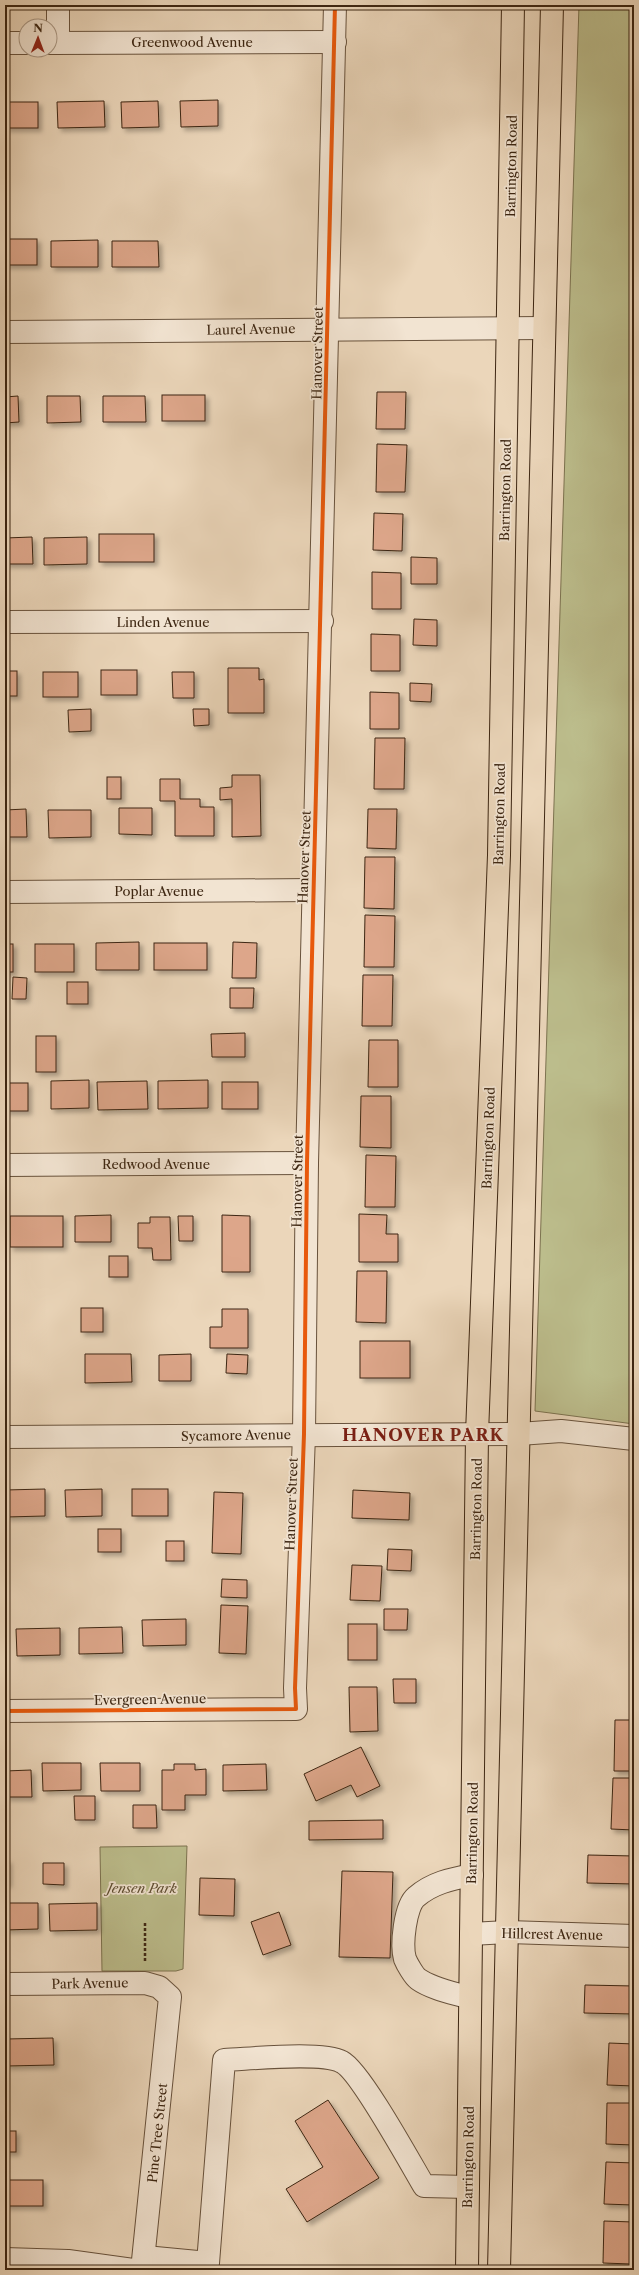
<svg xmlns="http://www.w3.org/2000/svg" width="639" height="2275" font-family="'Libre Caslon Text',serif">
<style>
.green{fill:#bcbd8c;stroke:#7c724f}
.building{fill:#dda68a;stroke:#3d2612;filter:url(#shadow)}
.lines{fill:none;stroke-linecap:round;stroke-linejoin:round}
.minor-casing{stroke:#68523c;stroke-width:24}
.major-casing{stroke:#3d2612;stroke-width:24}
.path{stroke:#3d2612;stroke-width:2.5;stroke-dasharray:3 2;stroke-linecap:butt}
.minor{stroke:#f2e4d2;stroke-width:22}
.major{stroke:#ebd6ba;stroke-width:22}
.cycleway-casing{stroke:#f2e4d2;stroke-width:6}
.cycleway{stroke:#e8590c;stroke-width:4}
.labels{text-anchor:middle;stroke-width:3.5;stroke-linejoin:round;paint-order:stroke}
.street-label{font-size:13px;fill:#3d2612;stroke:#f2e4d2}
.park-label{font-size:13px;font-style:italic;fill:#5d4c30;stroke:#f2e4d2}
.district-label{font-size:17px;font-weight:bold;letter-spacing:1px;fill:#7a1f14;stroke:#f2e4d2}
</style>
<defs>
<filter id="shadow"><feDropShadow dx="3.5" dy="3.5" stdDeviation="2" flood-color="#0004"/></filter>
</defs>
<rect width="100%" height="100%" fill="#ebd6ba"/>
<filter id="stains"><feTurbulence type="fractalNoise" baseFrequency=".005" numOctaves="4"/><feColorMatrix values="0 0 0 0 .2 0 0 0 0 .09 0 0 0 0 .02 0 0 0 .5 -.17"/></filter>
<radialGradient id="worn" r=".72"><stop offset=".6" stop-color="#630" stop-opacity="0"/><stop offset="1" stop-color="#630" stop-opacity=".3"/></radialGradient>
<g class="green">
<polygon points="579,5 634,5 634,1424 535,1411"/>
<polygon points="187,1846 183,1969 176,1971 102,1971 100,1847"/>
</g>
<g class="building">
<polygon points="218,100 218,126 181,127 180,101"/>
<polygon points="104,101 105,127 58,128 57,102"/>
<polygon points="158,101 159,127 122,128 121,102"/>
<rect x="5" y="102" width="33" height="26"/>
<rect x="5" y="239" width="32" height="26"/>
<polygon points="98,240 98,267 51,267 51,241"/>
<polygon points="112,241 158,241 159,267 112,267"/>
<polygon points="377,392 406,392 405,429 376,429"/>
<rect x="162" y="395" width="43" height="26"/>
<polygon points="18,396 19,422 5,423 5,397"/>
<polygon points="47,396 80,396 81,422 47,423"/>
<polygon points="103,396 145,396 146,422 103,422"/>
<polygon points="377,444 407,445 405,492 376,492"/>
<polygon points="374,513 403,514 402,551 373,550"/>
<rect x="99" y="534" width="55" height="28"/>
<polygon points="32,537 33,564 5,564 5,538"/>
<polygon points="87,537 87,564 44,565 44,538"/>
<polygon points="411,557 437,558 437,584 411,584"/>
<polygon points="372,572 401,573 401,609 372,609"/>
<polygon points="414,619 437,620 437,646 413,645"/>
<polygon points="371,634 400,635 400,671 371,671"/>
<polygon points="228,668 259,668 259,680 264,679 264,713 228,713"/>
<rect x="101" y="670" width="36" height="25"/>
<rect x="5" y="671" width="12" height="25"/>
<rect x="43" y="672" width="35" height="25"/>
<polygon points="172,672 194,672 194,698 173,698"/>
<polygon points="410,683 432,684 431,702 410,701"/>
<polygon points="370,692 399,693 399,729 370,729"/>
<polygon points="91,709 91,731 69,732 68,710"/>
<polygon points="193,709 209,709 209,725 194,726"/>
<polygon points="375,738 405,738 404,789 374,789"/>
<polygon points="232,775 260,775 261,836 232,837 232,799 220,800 220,788 232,787"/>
<rect x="107" y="777" width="14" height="22"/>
<polygon points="160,779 180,779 180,799 200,799 200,807 214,807 214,836 175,836 175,801 160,801"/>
<polygon points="119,808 152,808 152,835 119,834"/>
<polygon points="26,809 27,837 5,837 5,810"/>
<polygon points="368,809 397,809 396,849 367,848"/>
<polygon points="48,810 91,810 91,837 49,838"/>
<polygon points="365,857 395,857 394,909 364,908"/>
<polygon points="365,915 395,916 394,967 364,967"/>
<polygon points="139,942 139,970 96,970 96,943"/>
<polygon points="233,942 257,943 256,978 232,978"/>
<rect x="154" y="943" width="53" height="27"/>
<rect x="5" y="944" width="8" height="28"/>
<rect x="35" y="944" width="39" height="28"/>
<polygon points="363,975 393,975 392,1026 362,1026"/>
<polygon points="13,977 27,978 26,999 12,999"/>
<rect x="67" y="982" width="21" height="22"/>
<polygon points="230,988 254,988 253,1008 230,1008"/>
<polygon points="245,1033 245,1057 212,1057 211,1034"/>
<rect x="36" y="1036" width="20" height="36"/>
<polygon points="369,1040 398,1040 398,1087 368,1087"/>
<polygon points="89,1080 89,1108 51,1109 51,1081"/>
<polygon points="208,1080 208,1108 158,1109 158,1081"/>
<polygon points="147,1081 148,1109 98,1110 97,1082"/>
<rect x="222" y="1082" width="36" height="27"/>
<rect x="5" y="1083" width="23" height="28"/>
<polygon points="361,1096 391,1096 391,1148 360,1147"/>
<polygon points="366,1155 396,1156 395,1207 365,1207"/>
<polygon points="359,1214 387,1215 386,1234 398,1234 398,1262 359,1262"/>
<polygon points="111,1215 111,1242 75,1242 75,1216"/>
<polygon points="222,1215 250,1216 250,1272 222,1272"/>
<rect x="10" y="1216" width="53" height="31"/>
<polygon points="178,1216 193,1216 193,1241 179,1241"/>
<polygon points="150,1217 170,1217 171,1260 153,1260 152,1248 138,1248 138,1223 150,1223"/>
<rect x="109" y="1256" width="19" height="21"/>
<polygon points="357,1271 387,1271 386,1323 356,1322"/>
<rect x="81" y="1308" width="22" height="24"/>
<polygon points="222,1309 248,1309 248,1348 210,1348 210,1327 222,1327"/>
<rect x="360" y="1341" width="50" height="37"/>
<polygon points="85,1354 131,1354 132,1382 85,1383"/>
<polygon points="191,1354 191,1381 159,1381 159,1355"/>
<polygon points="227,1354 248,1355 247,1374 226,1373"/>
<polygon points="45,1489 45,1516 6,1517 5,1490"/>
<polygon points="102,1489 102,1516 66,1517 65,1490"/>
<rect x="132" y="1489" width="36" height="27"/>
<polygon points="353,1490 410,1493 409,1520 352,1518"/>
<polygon points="214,1492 243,1493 241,1554 212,1553"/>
<rect x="98" y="1529" width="23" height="23"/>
<rect x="166" y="1541" width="18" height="20"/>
<polygon points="388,1549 412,1550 411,1571 387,1570"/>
<polygon points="352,1565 382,1566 380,1601 350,1600"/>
<polygon points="222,1579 247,1580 247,1598 221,1597"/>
<polygon points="221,1605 248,1606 246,1654 219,1653"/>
<polygon points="384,1609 408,1609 407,1630 384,1630"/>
<polygon points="186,1619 186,1645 143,1646 142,1620"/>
<rect x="348" y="1624" width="29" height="36"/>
<polygon points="122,1627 123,1653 79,1654 79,1628"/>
<polygon points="60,1628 60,1655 17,1656 16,1629"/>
<polygon points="393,1679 416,1679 416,1703 394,1703"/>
<polygon points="349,1687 377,1687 378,1731 350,1732"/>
<polygon points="615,1720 634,1720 634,1771 614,1771"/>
<polygon points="361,1747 380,1786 357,1797 351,1785 316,1801 304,1774"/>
<polygon points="42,1763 81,1763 81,1790 43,1791"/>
<polygon points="100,1763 140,1763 140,1791 101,1791"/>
<polygon points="174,1764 195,1764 195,1770 206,1769 206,1795 185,1795 185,1810 162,1810 162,1770 174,1770"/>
<polygon points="266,1764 267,1790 223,1791 223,1765"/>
<polygon points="31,1770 32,1797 5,1797 5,1771"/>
<polygon points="613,1778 634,1778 634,1830 611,1829"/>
<polygon points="74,1796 95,1796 95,1820 75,1820"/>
<polygon points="133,1805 156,1805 157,1828 133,1828"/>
<polygon points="383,1820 383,1839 309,1840 309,1821"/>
<polygon points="588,1855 634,1856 634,1884 587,1883"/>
<rect x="5" y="1860" width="3" height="24"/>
<polygon points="43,1863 64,1863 64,1885 43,1884"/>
<polygon points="342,1871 393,1872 390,1958 339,1957"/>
<polygon points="200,1878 235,1879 234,1916 199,1915"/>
<polygon points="5,1903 38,1903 38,1929 5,1930"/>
<polygon points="97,1903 97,1930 50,1931 49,1904"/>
<polygon points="279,1912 291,1945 263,1955 251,1922"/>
<polygon points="585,1985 634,1986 634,2014 584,2013"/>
<polygon points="53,2038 54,2065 6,2066 6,2039"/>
<polygon points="609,2043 634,2044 634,2086 607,2085"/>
<polygon points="328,2100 379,2178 307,2222 286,2189 323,2167 295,2121"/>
<polygon points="607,2103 634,2103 634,2145 606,2144"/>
<rect x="5" y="2131" width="11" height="21"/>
<polygon points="606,2162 634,2163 633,2205 604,2204"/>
<rect x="5" y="2180" width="38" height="26"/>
<polygon points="604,2221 633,2222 631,2264 603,2263"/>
</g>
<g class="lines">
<defs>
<g id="minor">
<polyline points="5,43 26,43"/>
<polyline points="50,43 335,42"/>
<polyline points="58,43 58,5"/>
<polyline points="5,332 544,328"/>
<polyline points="5,622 322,621"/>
<polyline points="5,892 313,890"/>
<polyline points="5,1165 307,1163"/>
<polyline points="5,1437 519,1434 561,1431 634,1439"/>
<polyline points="5,1711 296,1709 295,1688 304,1434 307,1163 335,5"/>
<polyline points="471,1934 507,1932 634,1936"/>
<polyline points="5,1984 145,1983 159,1987 170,1997 142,2270"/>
<path d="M470 1998C454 1993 432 1989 418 1979 414 1976 407 1964 405 1959 401 1945 405 1906 416 1897 432 1883 451 1879 472 1875"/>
<path d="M145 2257 208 2263 224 2060C250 2059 322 2051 342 2062 360 2071 411 2164 424 2186L468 2187"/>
<polyline points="5,2259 68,2261 133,2270"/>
</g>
<g id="major">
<polyline points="467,2270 477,1434 499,855 513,5"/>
<polyline points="499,2270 552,5"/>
</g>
</defs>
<use href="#minor" class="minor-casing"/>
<use href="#major" class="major-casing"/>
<polyline class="path" points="145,1923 145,1962"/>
<use href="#minor" class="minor"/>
<use href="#major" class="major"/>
<defs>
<polyline id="cycleway" points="5,1711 296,1709 295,1688 304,1434 307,1163 335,5"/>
</defs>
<use href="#cycleway" class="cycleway-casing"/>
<use href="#cycleway" class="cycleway"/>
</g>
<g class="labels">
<g class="street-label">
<text x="192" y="47">Greenwood Avenue</text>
<text transform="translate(511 166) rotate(-89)" y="5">Barrington Road</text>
<text transform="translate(251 329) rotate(-1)" y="5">Laurel Avenue</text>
<text transform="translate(317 353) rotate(-89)" y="5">Hanover Street</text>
<text transform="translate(505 490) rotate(-89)" y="5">Barrington Road</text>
<text x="163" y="627">Linden Avenue</text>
<text transform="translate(499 814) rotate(-89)" y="5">Barrington Road</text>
<text transform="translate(304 857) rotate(-88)" y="5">Hanover Street</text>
<text x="159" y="896">Poplar Avenue</text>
<text transform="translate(488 1138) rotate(-88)" y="5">Barrington Road</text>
<text x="156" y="1169">Redwood Avenue</text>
<text transform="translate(297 1181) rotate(-89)" y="5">Hanover Street</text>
<text transform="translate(236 1435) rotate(-1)" y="5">Sycamore Avenue</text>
<text transform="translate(291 1504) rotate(-88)" y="5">Hanover Street</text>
<text transform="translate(476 1509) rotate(-89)" y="5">Barrington Road</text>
<text transform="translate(150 1699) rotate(-1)" y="5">Evergreen Avenue</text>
<text transform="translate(472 1833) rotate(-89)" y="5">Barrington Road</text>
<text transform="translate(552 1934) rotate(1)" y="5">Hillcrest Avenue</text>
<text transform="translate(90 1983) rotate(-1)" y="5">Park Avenue</text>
<text transform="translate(157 2133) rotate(-84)" y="5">Pine Tree Street</text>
<text transform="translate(468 2157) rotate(-89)" y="5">Barrington Road</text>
</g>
<g class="park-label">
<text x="142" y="1893">Jensen Park</text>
</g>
<g class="district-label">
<text x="423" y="1441">HANOVER PARK</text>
</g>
</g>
<rect width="639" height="2275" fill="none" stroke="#ebd6ba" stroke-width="20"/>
<rect x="6" y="6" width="627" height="2263" fill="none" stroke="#3d2612" stroke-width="2"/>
<rect x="10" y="10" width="619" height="2255" fill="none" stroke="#3d2612"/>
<g transform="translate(38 38) rotate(1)"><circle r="19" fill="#f2e4d2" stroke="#aa9885"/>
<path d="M0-3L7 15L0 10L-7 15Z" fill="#8f2418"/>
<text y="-6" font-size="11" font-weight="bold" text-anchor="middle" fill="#3d2612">N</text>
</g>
<rect width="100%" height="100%" filter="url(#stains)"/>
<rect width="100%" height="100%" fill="url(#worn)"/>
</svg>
